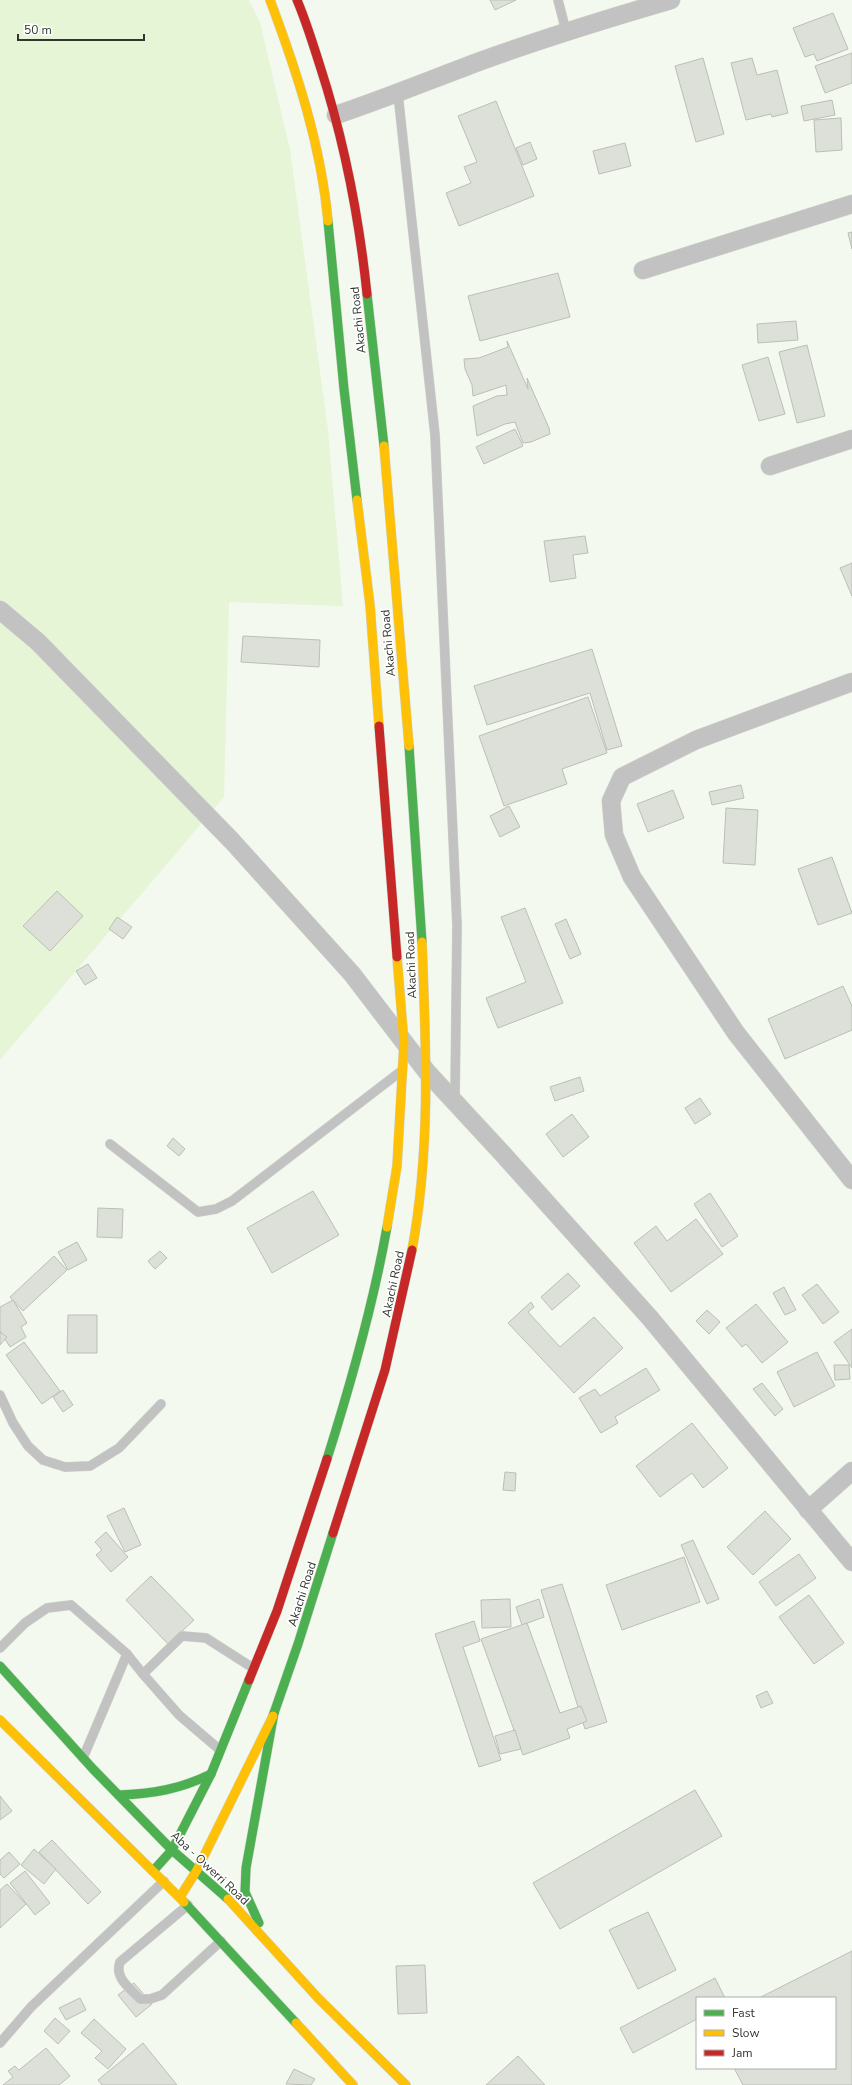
<svg xmlns="http://www.w3.org/2000/svg" width="852" height="2085" font-family="'Nunito Sans',sans-serif">
<style>
.green{fill:#e6f5d6}
.building{fill:#dce0d8;stroke:#bbbfb6}
.lines{fill:none;stroke-linecap:round;stroke-linejoin:round}
.lane-casing{stroke:#d0d5cc;stroke-width:10}
.street-casing{stroke:#d0d5cc;stroke-width:19}
.fast-casing{stroke:#d0d5cc;stroke-width:10}
.slow-casing{stroke:#d0d5cc;stroke-width:10}
.jam-casing{stroke:#d0d5cc;stroke-width:10}
.lane{stroke:#c3c2c3;stroke-width:9}
.street{stroke:#c3c2c3;stroke-width:18}
.fast{stroke:#4caf50;stroke-width:9}
.slow{stroke:#ffc107;stroke-width:9}
.jam{stroke:#c62828;stroke-width:9}
.labels{text-anchor:middle;stroke-width:3.5;stroke-linejoin:round;paint-order:stroke}
.street-label{font-size:12px;fill:#32362e;stroke:#fff}
</style>
<rect width="100%" height="100%" fill="#f3f9ee"/>
<polygon class="green" points="0,0 249,0 260,22 290,150 328,430 343,606 229,602 224,797 0,1060"/>
<g class="building">
<polygon points="490,0 516,0 495,10"/>
<polygon points="833,13 848,49 817,61 814,54 805,57 793,28"/>
<polygon points="852,53 852,83 825,93 815,66"/>
<polygon points="703,58 724,134 696,142 675,66"/>
<polygon points="752,58 757,75 777,70 788,113 772,117 771,114 746,120 731,63"/>
<polygon points="832,100 835,115 804,121 801,106"/>
<polygon points="496,101 534,196 459,226 446,193 471,183 464,167 477,162 458,116"/>
<polygon points="841,118 842,150 816,152 814,120"/>
<polygon points="530,142 537,159 523,165 516,148"/>
<polygon points="625,143 631,166 599,174 593,151"/>
<polygon points="852,232 852,249 848,233"/>
<polygon points="558,273 570,317 480,341 468,296"/>
<polygon points="796,321 798,340 758,343 757,324"/>
<polygon points="507,341 528,389 527,378 549,428 550,434 531,442 523,443 515,422 505,424 477,436 473,406 497,396 507,395 506,385 473,396 472,385 465,369 464,359 479,358 508,347"/>
<polygon points="807,345 825,416 797,423 779,352"/>
<polygon points="768,357 785,414 759,421 742,365"/>
<polygon points="515,429 523,446 484,464 476,447"/>
<polygon points="585,536 588,553 573,555 576,578 550,582 544,541"/>
<polygon points="852,563 852,596 840,568"/>
<polygon points="243,636 320,640 319,667 241,662"/>
<polygon points="592,649 622,746 607,750 590,693 487,725 474,686"/>
<polygon points="588,697 607,753 562,769 567,784 504,806 479,736"/>
<polygon points="741,785 744,798 712,805 709,792"/>
<polygon points="673,790 684,818 648,832 637,804"/>
<polygon points="509,806 520,827 500,837 490,816"/>
<polygon points="726,808 758,810 755,865 723,863"/>
<polygon points="832,857 852,913 818,925 798,869"/>
<polygon points="57,891 83,916 50,951 23,926"/>
<polygon points="525,908 563,1003 498,1028 486,998 526,982 501,917"/>
<polygon points="117,917 132,927 123,939 109,929"/>
<polygon points="566,919 581,954 570,959 555,924"/>
<polygon points="88,964 97,978 85,985 76,971"/>
<polygon points="843,986 852,1006 852,1030 785,1059 768,1019"/>
<polygon points="580,1077 584,1091 555,1101 550,1087"/>
<polygon points="700,1098 711,1114 695,1124 685,1108"/>
<polygon points="572,1114 589,1137 563,1157 546,1134"/>
<polygon points="173,1138 185,1149 179,1156 167,1146"/>
<polygon points="313,1191 339,1235 272,1273 247,1228"/>
<polygon points="710,1193 738,1236 722,1247 694,1204"/>
<polygon points="98,1208 123,1209 122,1238 97,1237"/>
<polygon points="696,1219 723,1254 671,1292 634,1243 656,1226 667,1241"/>
<polygon points="77,1242 87,1260 68,1270 58,1252"/>
<polygon points="160,1251 167,1258 155,1269 148,1261"/>
<polygon points="54,1256 67,1270 23,1311 10,1297"/>
<polygon points="568,1273 580,1286 552,1310 541,1297"/>
<polygon points="817,1284 839,1312 823,1324 802,1295"/>
<polygon points="784,1287 796,1310 785,1315 773,1293"/>
<polygon points="13,1300 27,1323 21,1327 26,1337 10,1347 0,1331 0,1307"/>
<polygon points="531,1302 534,1307 528,1312 560,1347 594,1317 623,1348 574,1393 508,1323"/>
<polygon points="756,1304 788,1342 762,1363 746,1344 742,1347 726,1328"/>
<polygon points="707,1310 720,1322 709,1334 696,1321"/>
<polygon points="68,1315 97,1315 97,1353 67,1353"/>
<polygon points="852,1329 852,1368 834,1342"/>
<polygon points="0,1332 7,1337 0,1345"/>
<polygon points="24,1342 60,1391 42,1404 6,1355"/>
<polygon points="817,1352 835,1386 794,1407 777,1372"/>
<polygon points="834,1365 849,1365 850,1379 835,1380"/>
<polygon points="646,1368 660,1390 615,1417 618,1423 601,1433 579,1398 595,1389 600,1396"/>
<polygon points="762,1383 783,1409 775,1416 753,1389"/>
<polygon points="63,1390 73,1405 63,1412 53,1397"/>
<polygon points="692,1423 728,1468 703,1488 692,1473 660,1497 636,1466"/>
<polygon points="505,1472 516,1473 515,1491 503,1490"/>
<polygon points="124,1508 141,1545 125,1552 107,1516"/>
<polygon points="765,1511 791,1539 753,1575 727,1547"/>
<polygon points="106,1532 128,1557 111,1572 96,1555 102,1550 95,1542"/>
<polygon points="693,1540 719,1599 707,1604 681,1545"/>
<polygon points="799,1554 816,1578 776,1606 759,1582"/>
<polygon points="684,1557 700,1602 622,1630 606,1585"/>
<polygon points="151,1576 194,1620 168,1644 126,1600"/>
<polygon points="562,1584 607,1722 585,1729 541,1590"/>
<polygon points="809,1595 844,1643 814,1664 779,1617"/>
<polygon points="510,1599 511,1627 482,1628 481,1600"/>
<polygon points="539,1599 544,1617 522,1625 516,1607"/>
<polygon points="474,1621 480,1641 463,1647 501,1760 479,1767 435,1634"/>
<polygon points="527,1623 560,1713 581,1706 587,1721 567,1729 570,1738 523,1755 481,1639"/>
<polygon points="767,1691 773,1703 761,1708 756,1696"/>
<polygon points="515,1730 521,1749 500,1754 495,1736"/>
<polygon points="695,1790 722,1836 560,1929 533,1883"/>
<polygon points="0,1796 12,1811 0,1820"/>
<polygon points="52,1840 101,1892 88,1904 39,1852"/>
<polygon points="34,1849 56,1869 44,1884 21,1865"/>
<polygon points="9,1852 20,1864 4,1878 0,1874 0,1860"/>
<polygon points="25,1871 50,1903 35,1915 10,1883"/>
<polygon points="7,1884 26,1904 0,1928 0,1890"/>
<polygon points="648,1912 676,1970 638,1989 609,1930"/>
<polygon points="852,1951 852,2085 743,2085 734,2068 835,2068 835,1998 759,1998"/>
<polygon points="425,1965 427,2013 398,2014 396,1966"/>
<polygon points="715,1978 725,1998 697,1998 697,2019 633,2053 620,2028"/>
<polygon points="134,1983 152,2004 136,2017 118,1995"/>
<polygon points="80,1998 86,2010 66,2020 59,2008"/>
<polygon points="55,2018 70,2031 58,2044 44,2031"/>
<polygon points="94,2019 126,2049 108,2069 95,2058 102,2051 81,2033"/>
<polygon points="143,2043 177,2085 102,2085 98,2080"/>
<polygon points="46,2048 70,2076 59,2085 3,2085 13,2077 8,2071 15,2066 19,2070"/>
<polygon points="518,2056 545,2085 486,2085"/>
<polygon points="294,2069 315,2079 311,2085 286,2084"/>
</g>
<g class="lines">
<defs>
<g id="lane">
<polyline points="558,0 566,31"/>
<polyline points="398,94 435,435 457,925 455,1100"/>
<polyline points="110,1144 198,1212 216,1209 232,1201 400,1072"/>
<polyline points="0,1395 13,1423 28,1446 43,1460 65,1467 90,1466 119,1448 161,1404"/>
<polyline points="0,1648 25,1623 47,1608 71,1605 127,1654 83,1758"/>
<polyline points="127,1654 143,1674"/>
<polyline points="220,1750 179,1715 143,1674 182,1636 206,1638 253,1668"/>
<path d="M188 1905 120 1962C114 1978 130 1988 140 1999H150L162 1995 221 1941"/>
<polyline points="0,2043 31,2007 164,1881"/>
</g>
<g id="street">
<path d="M336 115C384 99 430 80 478 62 541 39 606 19 671 0"/>
<polyline points="643,270 852,204"/>
<polyline points="770,466 852,439"/>
<polyline points="0,610 38,642 232,841 352,974 427,1072 501,1152 650,1318 852,1562"/>
<polyline points="852,682 696,740 622,777 611,801 614,835 632,877 736,1033 852,1180"/>
<polyline points="808,1510 852,1471"/>
</g>
<g id="fast">
<polyline points="328,221 344,389 357,500"/>
<polyline points="367,294 384,446"/>
<polyline points="409,746 422,942"/>
<path d="M327 1459C351 1383 373 1306 387 1227"/>
<polyline points="0,1666 93,1769 172,1850 228,1899"/>
<polyline points="273,1716 298,1644 333,1533"/>
<path d="M119 1795C152 1794 181 1789 211 1774"/>
<polyline points="153,1871 172,1850 211,1774 249,1680"/>
<polyline points="184,1902 296,2023"/>
<polyline points="259,1923 245,1892 246,1868 274,1713"/>
</g>
<g id="slow">
<path d="M270 0C297 72 321 145 328 221"/>
<polyline points="384,446 409,746"/>
<polyline points="357,500 370,605 379,726"/>
<polyline points="387,1227 397,1166 404,1043 397,957"/>
<path d="M412 1250C431 1148 426 1046 422 942"/>
<polyline points="0,1720 184,1902"/>
<polyline points="180,1897 197,1870 273,1716"/>
<polyline points="228,1899 318,1998 406,2085"/>
<polyline points="296,2023 353,2085"/>
</g>
<g id="jam">
<path d="M297 0C306 21 313 44 320 66 344 140 359 216 367 294"/>
<polyline points="379,726 397,957"/>
<polyline points="333,1533 385,1370 412,1250"/>
<polyline points="249,1680 277,1611 327,1459"/>
</g>
</defs>
<use href="#lane" class="lane-casing"/>
<use href="#street" class="street-casing"/>
<use href="#fast" class="fast-casing"/>
<use href="#slow" class="slow-casing"/>
<use href="#jam" class="jam-casing"/>
<use href="#lane" class="lane"/>
<use href="#street" class="street"/>
<use href="#fast" class="fast"/>
<use href="#slow" class="slow"/>
<use href="#jam" class="jam"/>
</g>
<g class="labels">
<g class="street-label">
<text transform="translate(358 320) rotate(-96)" y="4">Akachi Road</text>
<text transform="translate(388 643) rotate(-95)" y="4">Akachi Road</text>
<text transform="translate(411 965) rotate(-92)" y="4">Akachi Road</text>
<text transform="translate(393 1284) rotate(-78)" y="4">Akachi Road</text>
<text transform="translate(302 1594) rotate(-72)" y="4">Akachi Road</text>
<text transform="translate(210 1868) rotate(43)" y="4">Aba - Owerri Road</text>
</g>
</g>
<rect x="696" y="1997" width="140" height="72" fill="#ffffff" stroke="#adafab"/>
<rect x="704" y="2010" width="20" height="6" fill="#4caf50" stroke="#adafab"/>
<text x="732" y="2017" font-size="12" fill="#32362e">Fast</text>
<rect x="704" y="2030" width="20" height="6" fill="#ffc107" stroke="#adafab"/>
<text x="732" y="2037" font-size="12" fill="#32362e">Slow</text>
<rect x="704" y="2050" width="20" height="6" fill="#c62828" stroke="#adafab"/>
<text x="732" y="2057" font-size="12" fill="#32362e">Jam</text>
<path d="M18 34v6h126v-6" fill="none" stroke="#32362e" stroke-width="2"/>
<text x="24" y="34" font-size="12" fill="#32362e" stroke="#ffffff" stroke-width="3" paint-order="stroke">50 m</text>
</svg>
